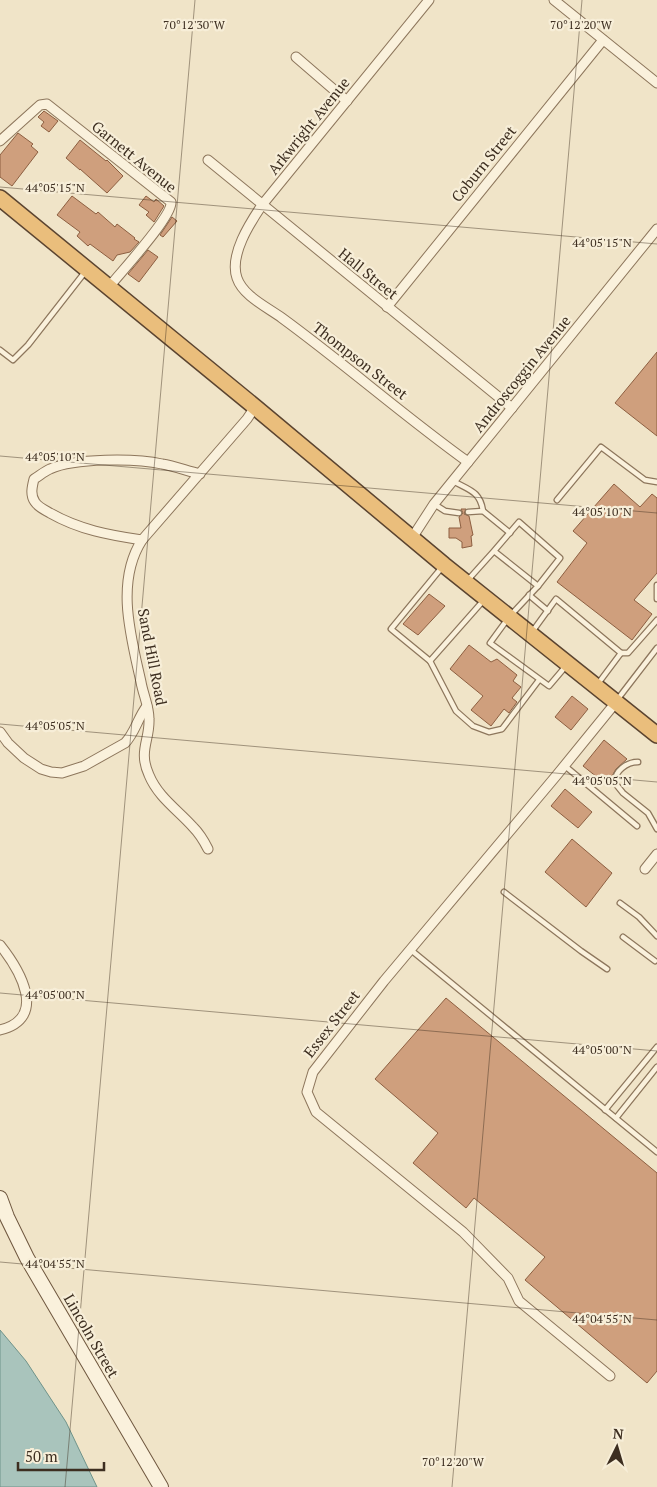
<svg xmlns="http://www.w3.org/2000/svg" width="657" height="1487" font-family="'PT Serif',serif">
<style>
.water{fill:#a9c4bc;stroke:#6f938a}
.building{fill:#cf9f7d;stroke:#8d5f41}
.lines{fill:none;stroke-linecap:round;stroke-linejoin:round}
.service-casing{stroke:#8d765c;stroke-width:7}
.minor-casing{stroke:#8d765c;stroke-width:11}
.secondary-casing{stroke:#6f573f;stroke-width:16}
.trunk-casing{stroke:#5b4430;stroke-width:18}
.service{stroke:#faf1dc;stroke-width:4.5}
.minor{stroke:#faf1dc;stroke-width:9}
.secondary{stroke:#faf1dc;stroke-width:14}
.trunk{stroke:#eabe7c;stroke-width:15}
.ticks{fill:none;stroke:#3d2e20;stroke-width:1;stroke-opacity:0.45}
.labels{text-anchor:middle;stroke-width:4.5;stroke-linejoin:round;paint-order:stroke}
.street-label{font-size:15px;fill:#3d2e20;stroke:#f7eed8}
.ticks-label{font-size:12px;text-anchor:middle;fill:#3d2e20;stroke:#f7eed8;stroke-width:4.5;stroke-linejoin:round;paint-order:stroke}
</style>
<rect width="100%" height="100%" fill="#f0e4c8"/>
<polygon class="water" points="0,1330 26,1361 66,1422 97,1487 0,1487"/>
<g class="building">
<polygon points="44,111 58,121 49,132 41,126 44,122 38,117"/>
<polygon points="18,133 33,144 31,146 38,152 12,186 0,177 0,155"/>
<polygon points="80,140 106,161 107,160 123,176 107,193 80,169 80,170 66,158"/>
<polygon points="72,196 96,214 98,212 115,227 117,224 135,238 134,239 139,242 130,252 117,255 113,261 90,244 88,246 77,236 80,232 57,215"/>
<polygon points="146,196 154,202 156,199 164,206 154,222 146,215 149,212 139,205"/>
<polygon points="172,217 177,221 163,237 160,235"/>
<polygon points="148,250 158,257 139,282 128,274"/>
<polygon points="657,352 657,436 615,403"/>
<polygon points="614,484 640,507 652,494 657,498 657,573 634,600 652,614 632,640 557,582 587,543 573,531"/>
<polygon points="461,509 466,509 464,514 469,516 473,535 471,536 472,546 462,548 462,542 456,538 449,538 449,528 461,528 459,517 463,513"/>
<polygon points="429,594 445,606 418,635 403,624"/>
<polygon points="469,645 491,662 497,659 517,675 513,681 521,687 512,698 517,702 509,713 504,709 491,726 471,710 483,696 450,669"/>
<polygon points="572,696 588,709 571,730 555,717"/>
<polygon points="604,740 627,759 616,769 607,785 583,766"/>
<polygon points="565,789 592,812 578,828 551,806"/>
<polygon points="572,839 612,873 586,907 545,872"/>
<polygon points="446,998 657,1173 657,1371 647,1383 525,1280 545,1257 474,1198 466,1208 413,1163 438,1133 375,1079"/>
</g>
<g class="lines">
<defs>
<g id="service">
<polyline points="0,350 13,360 28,345 85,272"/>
<path d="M453 481C469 490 480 491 483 511"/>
<polyline points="557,500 601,447 645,480 657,482"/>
<polyline points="434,504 445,511 459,513"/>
<polyline points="468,512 483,511 510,533"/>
<polyline points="443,566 391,629 430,661 483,601"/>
<polyline points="467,581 494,551 538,586 560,558 519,522 494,551"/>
<polyline points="657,585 657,599"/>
<polyline points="538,586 509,617 490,643 549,686 566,666"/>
<polyline points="529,595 548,611"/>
<polyline points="532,632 556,599 621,653 597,685"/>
<polyline points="621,653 628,653 657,620"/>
<polyline points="430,661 456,711 473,726 489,732 502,729 539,680"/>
<polyline points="617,700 657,648"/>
<path d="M638 762C627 762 614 771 615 783L623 793 648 813 657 829"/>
<polyline points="565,766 637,826"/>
<polyline points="504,892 581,951 607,969"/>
<polyline points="620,903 639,917 657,936"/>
<polyline points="623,937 655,961"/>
<polyline points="411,950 657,1152"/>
<polyline points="605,1110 657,1047"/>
<polyline points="616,1118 657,1067"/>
</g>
<g id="minor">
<path d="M429 0 262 205C250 223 229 255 237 278 243 296 267 307 282 318 345 364 404 416 468 462"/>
<polyline points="554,0 657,83"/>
<polyline points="296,57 347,101"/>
<path d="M0 141 40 105 47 104 171 202C173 216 120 273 109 287"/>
<polyline points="208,160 512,408"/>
<polyline points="387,307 603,40"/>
<path d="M200 474C187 471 175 466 162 464 136 458 74 458 50 469 45 471 39 476 34 479 32 487 30 495 35 502 38 507 45 510 50 513 80 530 109 535 142 540L247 419 255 407"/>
<polyline points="412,538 434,504 657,229"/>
<path d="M142 540C115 582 131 637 141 682 143 694 149 706 149 719 150 740 138 751 149 775 158 797 178 810 193 827 199 833 204 841 208 849"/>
<path d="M0 732 8 743 24 758 41 769 51 772 62 773 84 766 125 743C135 733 138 717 147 706"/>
<polyline points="645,869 657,854"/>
<path d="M0 945C19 969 49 1018 0 1030"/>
<polyline points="610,1376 519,1301 508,1278 463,1232 316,1112 307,1092 313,1072 384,981 556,776 617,701"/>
</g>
<polyline id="secondary" points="0,1198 7,1217 27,1258 161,1487"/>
<polyline id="trunk" points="0,198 255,407 444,565 657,735"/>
</defs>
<use href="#service" class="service-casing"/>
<use href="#minor" class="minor-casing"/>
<use href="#secondary" class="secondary-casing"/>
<use href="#trunk" class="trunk-casing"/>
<use href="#service" class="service"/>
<use href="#minor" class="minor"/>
<use href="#secondary" class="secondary"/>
<use href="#trunk" class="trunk"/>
</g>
<path class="ticks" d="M0 187 657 244M0 456 657 513M0 724 657 782M0 993 657 1051M0 1262 657 1320M65 1487 195 0M452 1487 582 0"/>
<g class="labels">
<g class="street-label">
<text transform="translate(309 126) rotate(-51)" y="5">Arkwright Avenue</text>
<text transform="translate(134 157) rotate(39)" y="5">Garnett Avenue</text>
<text transform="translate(484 164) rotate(-51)" y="5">Coburn Street</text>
<text transform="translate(368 274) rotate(39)" y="5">Hall Street</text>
<text transform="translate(360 361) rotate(38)" y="5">Thompson Street</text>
<text transform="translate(522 374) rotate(-51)" y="5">Androscoggin Avenue</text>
<text transform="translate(152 657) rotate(79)" y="5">Sand Hill Road</text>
<text transform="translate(332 1024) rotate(-52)" y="5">Essex Street</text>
<text transform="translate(91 1336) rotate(60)" y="5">Lincoln Street</text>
</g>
</g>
<g class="ticks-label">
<text x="194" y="29">70°12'30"W</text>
<text x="581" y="29">70°12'20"W</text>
<text x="55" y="192">44°05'15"N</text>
<text x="602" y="247">44°05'15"N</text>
<text x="55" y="461">44°05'10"N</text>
<text x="602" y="516">44°05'10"N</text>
<text x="55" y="730">44°05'05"N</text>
<text x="602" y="785">44°05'05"N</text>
<text x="55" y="999">44°05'00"N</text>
<text x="602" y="1054">44°05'00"N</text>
<text x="55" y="1268">44°04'55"N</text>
<text x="602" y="1323">44°04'55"N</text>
<text x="453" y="1466">70°12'20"W</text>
</g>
<g transform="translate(617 1447) rotate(5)" stroke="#f7eed8" stroke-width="4" paint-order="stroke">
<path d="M0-4L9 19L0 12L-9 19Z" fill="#3d2e20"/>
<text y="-8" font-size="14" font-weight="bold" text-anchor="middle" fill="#3d2e20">N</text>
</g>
<path d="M18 1462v8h86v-8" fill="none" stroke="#3d2e20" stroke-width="2.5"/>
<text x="25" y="1462" font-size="15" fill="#3d2e20" stroke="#f7eed8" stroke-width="4" paint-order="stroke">50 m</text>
</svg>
